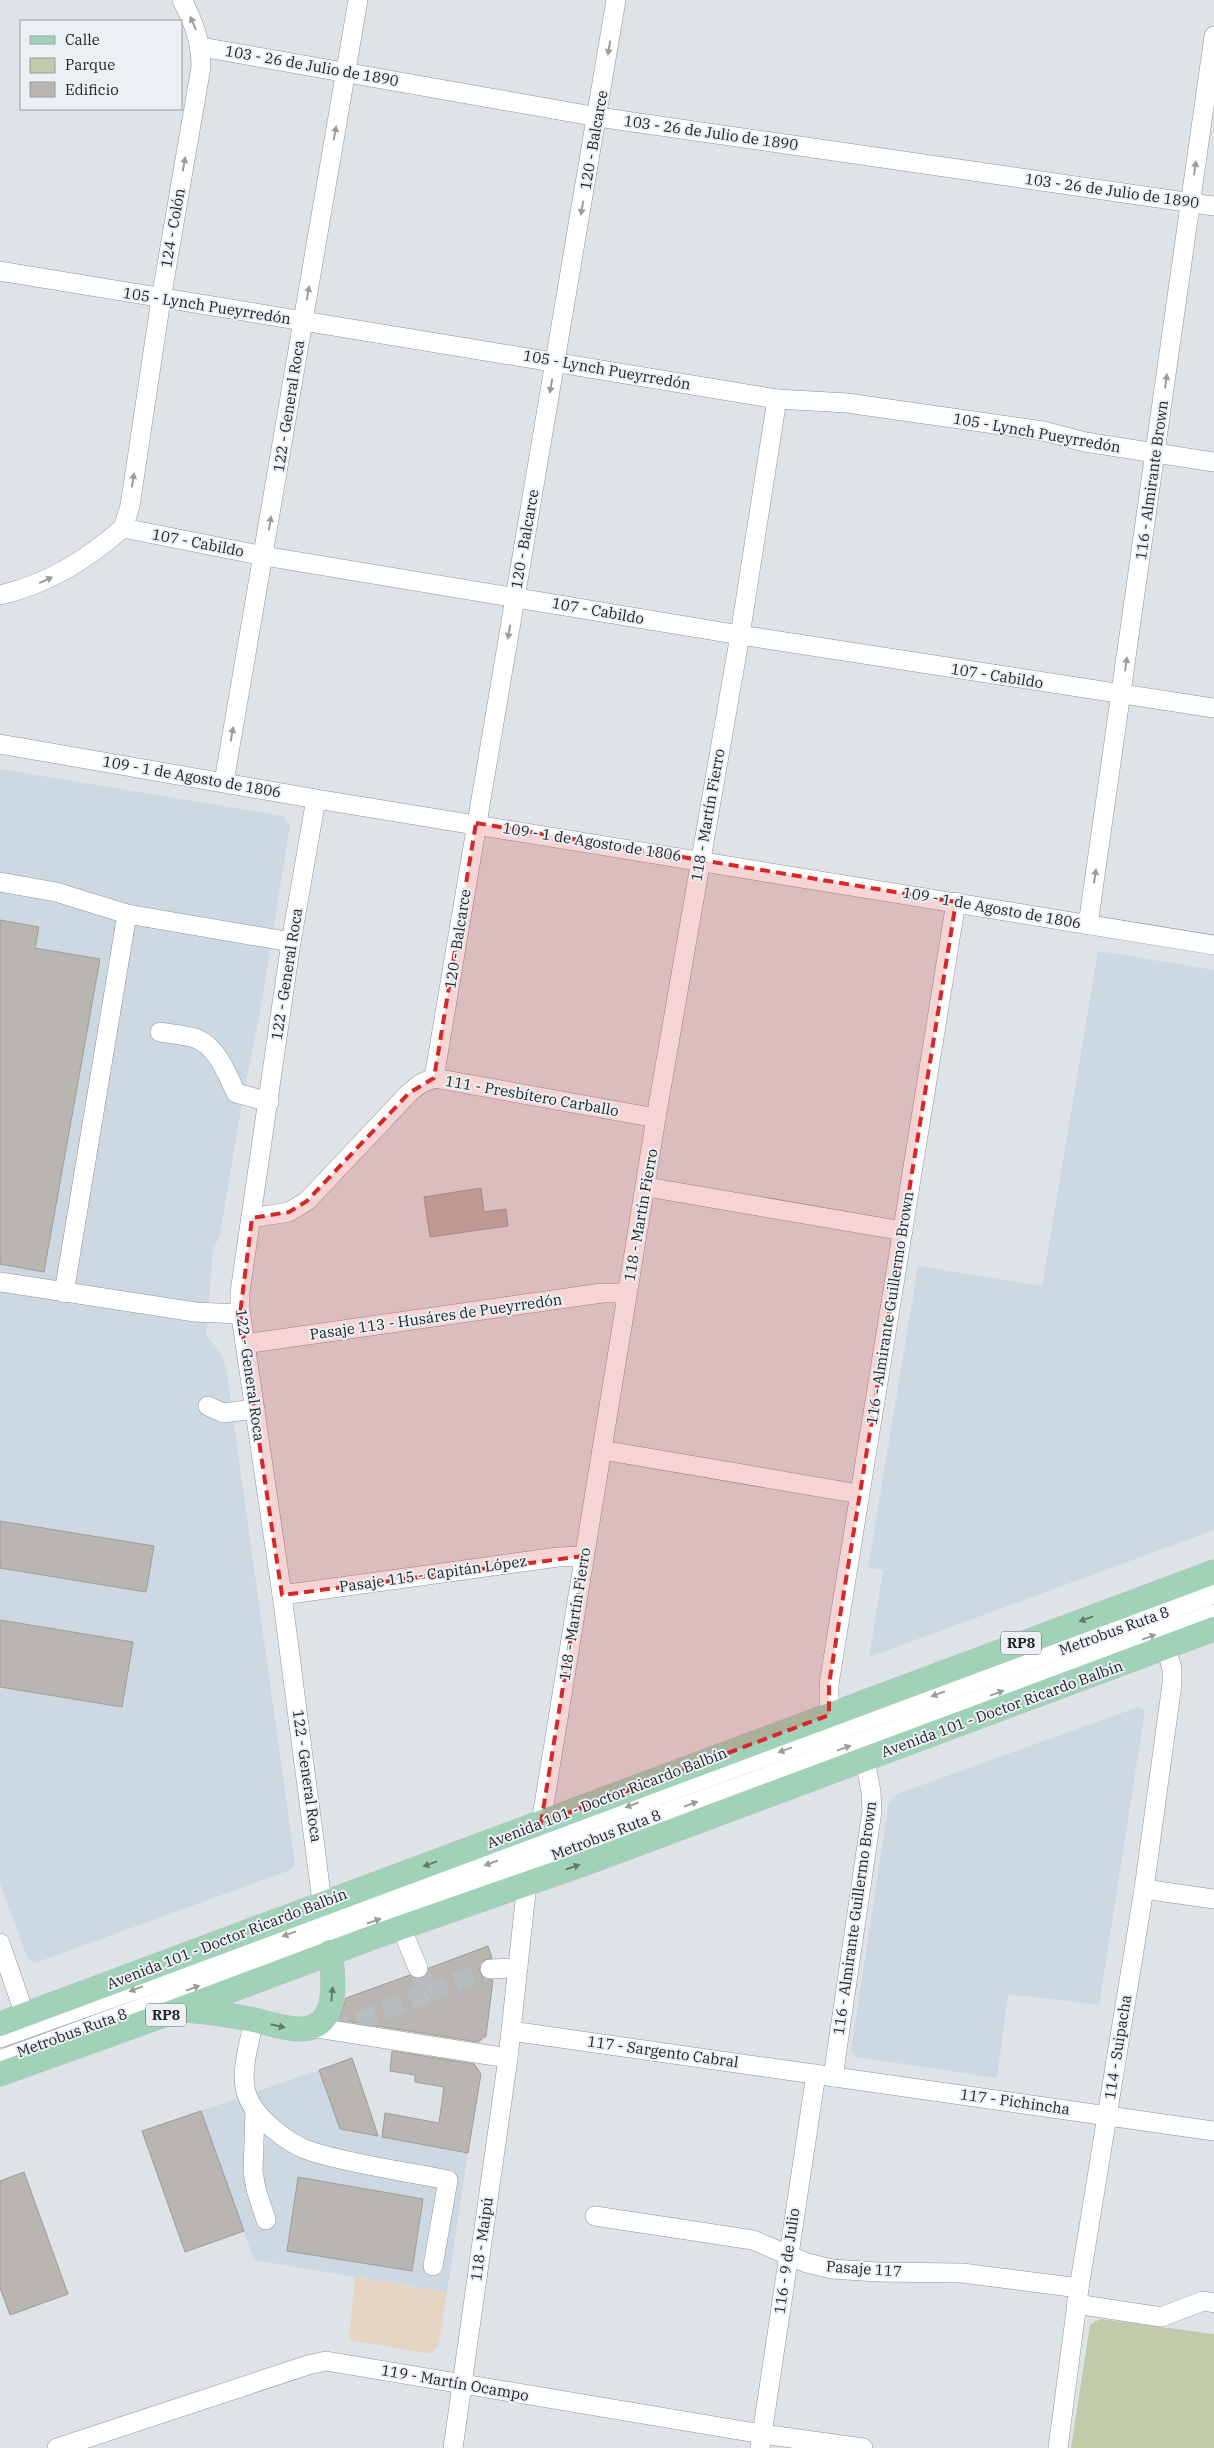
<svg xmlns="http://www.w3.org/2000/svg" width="1214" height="2448" font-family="'IBM Plex Serif',serif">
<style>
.built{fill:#cdd9e2}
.medical{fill:#e7d5c4}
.green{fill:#bfcbab}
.building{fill:#b9b5b0;stroke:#9f9c97}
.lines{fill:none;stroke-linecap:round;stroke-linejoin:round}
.minor-tunnel{stroke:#b8bdc0;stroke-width:19;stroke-dasharray:19 9;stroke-linecap:butt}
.minor-casing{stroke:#8e9397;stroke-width:20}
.major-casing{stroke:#bdbdbe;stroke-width:25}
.minor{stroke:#fff;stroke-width:19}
.major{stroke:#a0d2b8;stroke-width:24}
.oneway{fill:#9c9c9d}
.oneway2{fill:#617b6e}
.marked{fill:#d62828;fill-opacity:0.2;stroke:#d62828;stroke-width:4;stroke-dasharray:10 6;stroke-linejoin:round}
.labels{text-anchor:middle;stroke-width:4;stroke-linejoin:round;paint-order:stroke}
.shield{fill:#ebf0f4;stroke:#5e6163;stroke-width:1}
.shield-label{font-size:14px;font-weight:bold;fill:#222425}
.street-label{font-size:15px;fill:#222425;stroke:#ebf0f4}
</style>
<rect width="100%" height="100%" fill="#dde3e7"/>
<g class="built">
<polygon points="0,769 283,816 290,825 259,1019 242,1102 220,1235 213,1250 206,1334 222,1355 227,1374 295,1863 290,1870 35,1963 28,1959 0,1883"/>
<polygon points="1098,951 1214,970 1214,1530 869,1657 883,1570 868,1568 918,1266 1042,1286"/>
<polygon points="1138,1707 1145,1711 1099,2005 1008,1994 997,2078 857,2057 851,2050 889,1802 897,1794"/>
<polygon points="319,2070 340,2129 468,2153 447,2292 254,2260 201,2111"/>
</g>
<polygon class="medical" points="355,2277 447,2292 438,2347 429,2354 349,2340"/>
<polygon class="green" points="1100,2319 1214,2334 1214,2448 1071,2448 1090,2325"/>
<g class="building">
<polygon points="0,920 39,927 35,948 100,959 44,1272 0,1264"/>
<polygon points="481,1188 484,1212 506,1209 508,1226 430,1237 424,1197"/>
<polygon points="0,1521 154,1546 146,1592 0,1568"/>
<polygon points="0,1620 133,1642 122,1707 0,1687"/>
<polygon points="488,1946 492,1958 484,1960 479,1970 484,1979 493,1980 486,2036 478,2042 339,2020 346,1998 410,1975 416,1979 422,1979 427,1974 429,1968"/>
<polygon points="392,2051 474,2064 481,2074 468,2153 382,2137 385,2113 439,2123 444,2087 415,2082 415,2075 390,2071"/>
<polygon points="352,2058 371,2114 378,2136 340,2129 319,2070"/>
<polygon points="201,2111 244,2231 185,2252 142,2131"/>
<polygon points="24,2172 68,2294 10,2315 0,2288 0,2181"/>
<polygon points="298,2177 423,2199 412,2271 287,2251"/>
</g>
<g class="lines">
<g class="minor-tunnel">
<polyline points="418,1968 428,1993 490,1969"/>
<polyline points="332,2032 428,1993"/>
</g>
<defs>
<g id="minor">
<polyline points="201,47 598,117 1214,206"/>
<polyline points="0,271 777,399 847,403 1043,431 1085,442 1214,462"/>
<polyline points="123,528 264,556 740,635 1214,708"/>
<path d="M123 528 130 506 161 299 201 67C201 41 194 23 182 0"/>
<path d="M0 595C48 584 86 560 123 528"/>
<polyline points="0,744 316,799 1214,945"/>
<polyline points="224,782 358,0"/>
<polyline points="316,799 291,942 240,1292 240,1309 282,1595 324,1917"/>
<polyline points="0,882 56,892 127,914 291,942"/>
<polyline points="1088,925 1214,36"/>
<path d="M160 1032C171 1034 184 1035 195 1038 217 1046 227 1074 236 1093L269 1102"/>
<polyline points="434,1078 616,0"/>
<polyline points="647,1187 903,1231"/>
<polyline points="252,1218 289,1212 307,1201 409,1093 420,1084 434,1078 656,1118"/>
<polyline points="0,1282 195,1312 240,1314"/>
<polyline points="64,1293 127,914"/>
<polyline points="245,1344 602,1293 627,1293"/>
<polyline points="208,1406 223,1413 255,1409"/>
<polyline points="602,1450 859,1494"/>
<polyline points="282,1595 558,1557 584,1556"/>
<polyline points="829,1715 829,1684 956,902"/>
<polyline points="1144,1889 1214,1899"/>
<polyline points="401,1927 418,1968"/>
<polyline points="0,1943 25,2015"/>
<polyline points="490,1969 518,1968"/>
<path d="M254 2020C250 2041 240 2071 246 2092 253 2117 289 2145 313 2152 356 2165 403 2171 448 2180L433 2266"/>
<polyline points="311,2027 508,2058"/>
<polyline points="511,2031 1214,2131"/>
<polyline points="0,2038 494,1862 585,1822 1214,1594"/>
<polyline points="0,2060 298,1950 328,1937 493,1879 580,1844 1214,1614"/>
<polyline points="833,2077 872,1811 871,1792 865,1759"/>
<polyline points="255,2110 253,2172 256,2189 266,2220"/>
<polyline points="595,2216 753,2240 807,2263 832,2269 877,2272 962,2273 1079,2288"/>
<polyline points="1076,2304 1161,2317 1203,2301 1214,2303"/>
<polyline points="57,2448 308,2365 326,2361 762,2434 863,2448"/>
<polyline points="453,2448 508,2058 527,1883 541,1823 656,1118 740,635 777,399"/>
<polyline points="760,2448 816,2074"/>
<polyline points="1058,2448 1079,2288 1144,1889 1172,1684 1172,1669 1166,1647"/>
</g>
<g id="major">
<path d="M185 2010C208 2012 231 2015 254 2020 269 2023 286 2030 303 2029 340 2026 334 1978 330 1952"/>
<polyline points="0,2024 1214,1572"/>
<polyline points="0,2074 178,2010 368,1939 586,1863 1214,1629"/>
</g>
</defs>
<use href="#minor" class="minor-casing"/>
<use href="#major" class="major-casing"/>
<use href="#minor" class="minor"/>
<use href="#major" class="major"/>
</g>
<defs><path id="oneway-solid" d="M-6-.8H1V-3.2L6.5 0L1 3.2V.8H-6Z" transform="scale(1.25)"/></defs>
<g class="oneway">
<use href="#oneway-solid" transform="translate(193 23) rotate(-113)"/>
<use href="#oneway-solid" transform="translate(609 48) rotate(99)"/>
<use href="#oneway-solid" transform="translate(335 133) rotate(-80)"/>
<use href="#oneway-solid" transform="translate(184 164) rotate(-80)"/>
<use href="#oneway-solid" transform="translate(1195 168) rotate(-82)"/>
<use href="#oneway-solid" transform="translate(582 208) rotate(100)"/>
<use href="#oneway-solid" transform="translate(308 293) rotate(-80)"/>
<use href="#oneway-solid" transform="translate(1166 381) rotate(-82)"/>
<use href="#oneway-solid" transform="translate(551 386) rotate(100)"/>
<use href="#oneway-solid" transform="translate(133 480) rotate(-81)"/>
<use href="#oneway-solid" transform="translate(270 523) rotate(-81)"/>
<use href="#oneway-solid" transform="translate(46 580) rotate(-24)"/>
<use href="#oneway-solid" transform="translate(509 632) rotate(100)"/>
<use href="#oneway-solid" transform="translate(1126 664) rotate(-82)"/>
<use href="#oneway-solid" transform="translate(232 734) rotate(-80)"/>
<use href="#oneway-solid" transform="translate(1095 876) rotate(-82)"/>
<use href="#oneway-solid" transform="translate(1149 1637) rotate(-20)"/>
<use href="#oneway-solid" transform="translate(997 1693) rotate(-20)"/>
<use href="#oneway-solid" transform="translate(938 1694) rotate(160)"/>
<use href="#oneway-solid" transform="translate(844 1748) rotate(-20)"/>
<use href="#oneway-solid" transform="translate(785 1750) rotate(160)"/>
<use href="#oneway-solid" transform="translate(691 1804) rotate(-20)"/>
<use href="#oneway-solid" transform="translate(632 1805) rotate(160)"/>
<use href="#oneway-solid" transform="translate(491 1863) rotate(159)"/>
<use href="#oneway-solid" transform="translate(374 1921) rotate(-19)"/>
<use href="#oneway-solid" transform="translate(289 1934) rotate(160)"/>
<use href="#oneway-solid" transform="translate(193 1988) rotate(-20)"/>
<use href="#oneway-solid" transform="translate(136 1989) rotate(160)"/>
</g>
<g class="oneway2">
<use href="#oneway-solid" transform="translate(1086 1619) rotate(160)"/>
<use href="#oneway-solid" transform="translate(430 1864) rotate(160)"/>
<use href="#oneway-solid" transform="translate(573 1867) rotate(-19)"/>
<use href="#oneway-solid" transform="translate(332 1994) rotate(-84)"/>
<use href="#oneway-solid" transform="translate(278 2026) rotate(13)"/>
</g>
<path class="marked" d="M476 823 956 902 829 1684V1715L541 1823 584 1556 282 1595 240 1314 252 1218 289 1212 307 1201 409 1093 434 1078Z"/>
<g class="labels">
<g class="shield">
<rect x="1001" y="1631.5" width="40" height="23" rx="4"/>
<rect x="146" y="2003.5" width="40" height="23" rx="4"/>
</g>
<g class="shield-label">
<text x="1021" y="1648">RP8</text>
<text x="166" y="2020">RP8</text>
</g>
<g class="street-label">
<text transform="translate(312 66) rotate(10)" y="5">103 - 26 de Julio de 1890</text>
<text transform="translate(711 133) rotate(8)" y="5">103 - 26 de Julio de 1890</text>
<text transform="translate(594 140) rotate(-80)" y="5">120 - Balcarce</text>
<text transform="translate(1112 191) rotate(8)" y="5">103 - 26 de Julio de 1890</text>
<text transform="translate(173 228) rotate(-80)" y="5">124 - Colón</text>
<text transform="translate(207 306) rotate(9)" y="5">105 - Lynch Pueyrredón</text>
<text transform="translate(607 370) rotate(10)" y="5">105 - Lynch Pueyrredón</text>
<text transform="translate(289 406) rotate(-81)" y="5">122 - General Roca</text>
<text transform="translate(1037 433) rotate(10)" y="5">105 - Lynch Pueyrredón</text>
<text transform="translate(1152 480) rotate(-82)" y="5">116 - Almirante Brown</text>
<text transform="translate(525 539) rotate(-80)" y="5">120 - Balcarce</text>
<text transform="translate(198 543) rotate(11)" y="5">107 - Cabildo</text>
<text transform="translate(598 611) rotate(10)" y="5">107 - Cabildo</text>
<text transform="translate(997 676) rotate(9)" y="5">107 - Cabildo</text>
<text transform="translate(192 777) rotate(10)" y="5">109 - 1 de Agosto de 1806</text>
<text transform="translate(708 815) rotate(-80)" y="5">118 - Martín Fierro</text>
<text transform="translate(592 842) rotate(9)" y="5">109 - 1 de Agosto de 1806</text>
<text transform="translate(992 908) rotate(10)" y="5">109 - 1 de Agosto de 1806</text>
<text transform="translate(458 939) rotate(-81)" y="5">120 - Balcarce</text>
<text transform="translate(287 974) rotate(-81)" y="5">122 - General Roca</text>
<text transform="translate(532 1096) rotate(10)" y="5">111 - Presbítero Carballo</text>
<text transform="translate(641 1215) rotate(-80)" y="5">118 - Martín Fierro</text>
<text transform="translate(890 1308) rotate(-81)" y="5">116 - Almirante Guillermo Brown</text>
<text transform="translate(436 1317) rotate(-8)" y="5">Pasaje 113 - Husáres de Pueyrredón</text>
<text transform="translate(250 1375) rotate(82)" y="5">122 - General Roca</text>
<text transform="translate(433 1574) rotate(-8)" y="5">Pasaje 115 - Capitán López</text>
<text transform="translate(575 1614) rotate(-81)" y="5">118 - Martín Fierro</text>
<text transform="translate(1114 1631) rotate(-20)" y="5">Metrobus Ruta 8</text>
<text transform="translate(1002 1709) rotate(-20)" y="5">Avenida 101 - Doctor Ricardo Balbín</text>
<text transform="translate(307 1776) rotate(82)" y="5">122 - General Roca</text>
<text transform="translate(607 1798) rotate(-21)" y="5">Avenida 101 - Doctor Ricardo Balbín</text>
<text transform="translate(606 1835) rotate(-21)" y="5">Metrobus Ruta 8</text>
<text transform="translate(855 1918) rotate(-82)" y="5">116 - Almirante Guillermo Brown</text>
<text transform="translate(227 1939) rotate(-21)" y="5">Avenida 101 - Doctor Ricardo Balbín</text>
<text transform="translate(72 2033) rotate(-20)" y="5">Metrobus Ruta 8</text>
<text transform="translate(1118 2047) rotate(-81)" y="5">114 - Suipacha</text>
<text transform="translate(663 2052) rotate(8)" y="5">117 - Sargento Cabral</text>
<text transform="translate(1015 2102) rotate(8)" y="5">117 - Pichincha</text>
<text transform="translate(482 2239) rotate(-82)" y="5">118 - Maipú</text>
<text transform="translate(787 2261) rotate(-82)" y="5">116 - 9 de Julio</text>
<text transform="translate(864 2269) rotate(4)" y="5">Pasaje 117</text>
<text transform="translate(455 2383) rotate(10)" y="5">119 - Martín Ocampo</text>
</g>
</g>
<rect x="20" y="20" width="162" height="90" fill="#ebf0f4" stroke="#9b9ea1"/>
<rect x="30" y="36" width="25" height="8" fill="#a0d2b8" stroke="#9b9ea1"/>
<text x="65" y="45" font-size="15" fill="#222425">Calle</text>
<rect x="30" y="58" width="25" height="15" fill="#bfcbab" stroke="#9b9ea1"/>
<text x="65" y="70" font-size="15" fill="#222425">Parque</text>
<rect x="30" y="82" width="25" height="15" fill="#b9b5b0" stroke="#9b9ea1"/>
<text x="65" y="95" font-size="15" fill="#222425">Edificio</text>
</svg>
